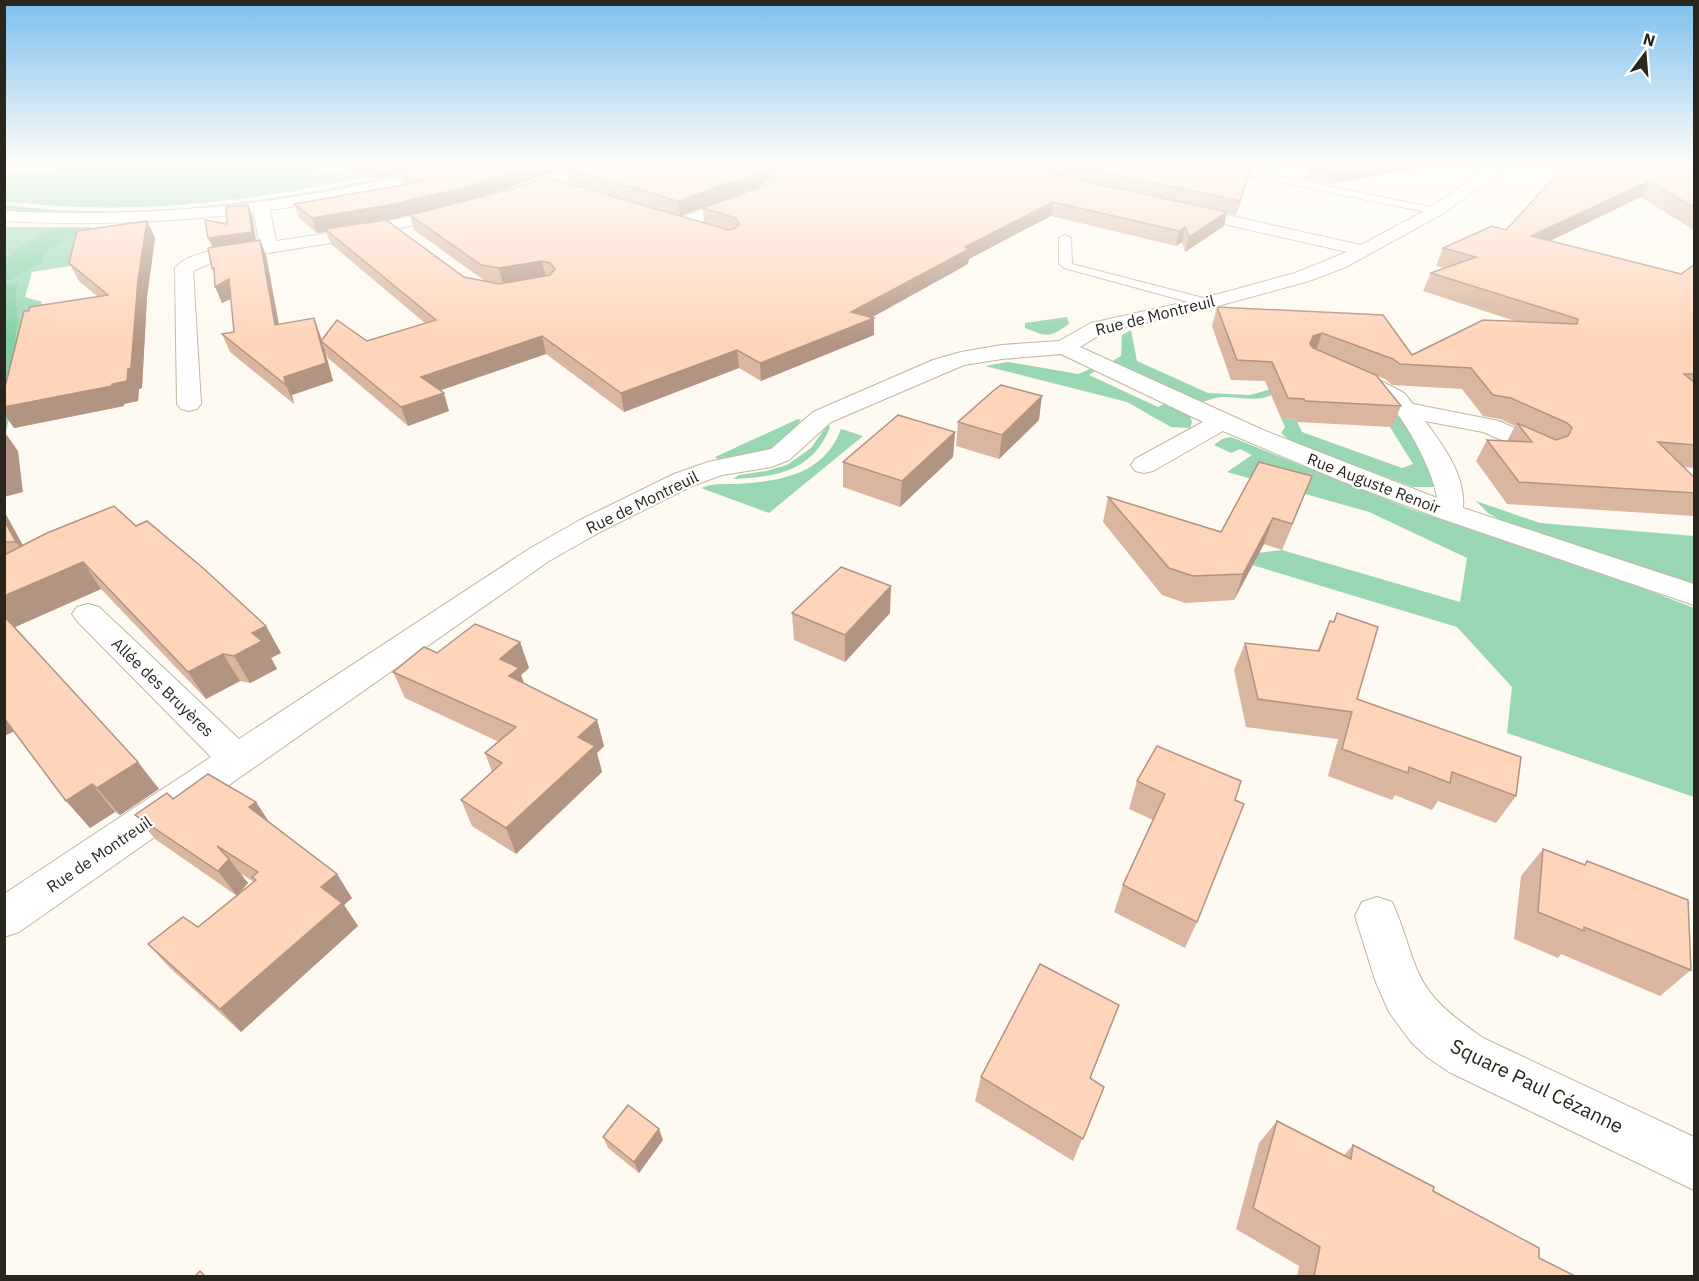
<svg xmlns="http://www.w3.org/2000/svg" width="1699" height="1281" font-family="'IBM Plex Sans',sans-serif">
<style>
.green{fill:#99d7b2}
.forest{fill:#84cfa4}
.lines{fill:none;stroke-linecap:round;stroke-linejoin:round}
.service-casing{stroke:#bfb7a0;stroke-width:2}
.minor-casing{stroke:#bfb7a0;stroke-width:2}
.tertiary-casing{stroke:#bfb7a0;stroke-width:2}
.service{fill:#fff;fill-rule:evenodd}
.minor{fill:#fff;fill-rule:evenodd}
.tertiary{fill:#fff;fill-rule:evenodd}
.wall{fill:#dab6a0;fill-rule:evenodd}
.shaded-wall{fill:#b29482}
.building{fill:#fed4ba;stroke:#b29482;stroke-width:1.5}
.labels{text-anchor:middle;stroke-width:4.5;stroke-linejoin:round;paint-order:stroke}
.street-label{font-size:16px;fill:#29261d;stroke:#fff}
.near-street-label{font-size:20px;fill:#29261d;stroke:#fff}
</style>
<rect width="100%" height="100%" fill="#fefaf1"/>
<g class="green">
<path d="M59 163H296L336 174 382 163 399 170C274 199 133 218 5 201V174L20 171 36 173 60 167 51 164Z"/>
<path d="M437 164 436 169C399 177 362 187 324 194 219 213 111 216 5 211V205C145 223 301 199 437 164Z"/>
<polygon points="5,227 91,227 83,264 32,272 25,297 42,302 22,362 5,436"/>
<path d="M1067 317 1069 324C1049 338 1048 337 1025 328V323Z"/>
<path d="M1131 330 1137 361 1208 393 1250 395 1278 387C1269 406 1240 396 1223 397 1215 397 1207 401 1199 403L1111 362 1121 356 1122 335Z"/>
<polygon points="1008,362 1078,374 1090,369 1095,371 1089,375 1158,407 1164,404 1190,416 1192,422 1190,428 1171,427 1127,402 985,366"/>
<path d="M1379 396C1410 426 1422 447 1437 487H1413L1291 442 1281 433 1285 427 1281 418 1296 419 1302 432 1402 468 1413 464 1375 403Z"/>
<polygon points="798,419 801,420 787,437 772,449 720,460 715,457"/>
<path d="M828 424 830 427C813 471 777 477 733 479L739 475 766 471 787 465 811 448Z"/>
<path d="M841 429 863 436 769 513 701 488C712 483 726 484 738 484 780 481 824 475 841 429Z"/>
<polygon points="1231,437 1413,510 1642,588 1694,608 1694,797 1507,733 1512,687 1457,627 1252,565 1257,553 1282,550 1460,602 1467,558 1369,512 1227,472 1252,455 1240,449 1231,453 1214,445 1222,439"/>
<polygon points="1476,501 1540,523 1694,536 1694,585 1511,526 1488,513"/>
</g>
<g class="forest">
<polygon points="76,228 78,231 75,235 45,251 42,262 10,280 5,280 5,259 26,243 51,229"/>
<polygon points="18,284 15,294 18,322 5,403 5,285"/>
</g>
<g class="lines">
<defs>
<g id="service">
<polygon points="6,163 24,163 48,169 43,172"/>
<polygon points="1196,163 1212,163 1436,208 1441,211 1436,214 1200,166"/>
<polygon points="1065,235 1071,238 1072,264 1211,300 1213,303 1207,307 1064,268 1059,263 1059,238"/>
</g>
<g id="minor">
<polygon points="4,163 20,163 18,166 4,168"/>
<polygon points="584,163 602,163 574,179 522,197 516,199 508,194 510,191 564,173"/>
<path d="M1495 163H1509L1505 170 1442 214 1346 267 1309 281 1214 307 1105 332 1080 347 1263 430 1437 498C1433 471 1408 424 1389 404 1378 394 1357 387 1344 380L1341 375 1344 370 1352 368 1360 370 1404 393 1413 404 1499 421 1554 446 1558 451 1554 456 1545 459 1483 432 1425 421C1443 446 1466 475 1463 508L1694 584V605L1439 518 1341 481 1223 431 1153 471 1144 473 1135 471 1131 465 1135 459 1203 422 1061 354 1002 359 964 365 831 422 789 460 771 467 722 475 692 486 600 532 549 561 19 932 4 937V894L211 757 77 621 72 614 77 607 88 604 99 607 239 739 529 549 580 520 674 474 708 462 771 449 813 412 933 360 961 352 1002 345 1059 341 1091 323 1204 298 1295 273 1347 252 1176 213 1174 210 1176 207 1182 205 1361 245 1430 208Z"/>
<polygon points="744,195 752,200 750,203 687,227 675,227 673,223 675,219"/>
<path d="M261 201 269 206 276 241 349 230 455 206 463 211 461 214 349 240 213 262 193 271 201 404 197 409 189 411 181 409 177 404 175 268C188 250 237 247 259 244L253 206Z"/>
<path d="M1377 897 1392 902C1403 925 1408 949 1418 972 1431 1002 1458 1020 1483 1038L1694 1137V1190L1449 1072 1427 1057 1411 1042 1389 1012 1375 980 1355 916 1362 902Z"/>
</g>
<path id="tertiary" d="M452 163H474L472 166C317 211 166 230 4 221V211C156 219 305 204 452 163Z"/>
</defs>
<use href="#service" class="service-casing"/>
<use href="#minor" class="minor-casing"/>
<use href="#tertiary" class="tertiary-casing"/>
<use href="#service" class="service"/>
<use href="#minor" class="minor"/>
<use href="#tertiary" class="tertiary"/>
</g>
<g class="wall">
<path d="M322 163H1253L1236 215 1227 213 1224 226 1185 252 1182 242 1176 246 1051 216 969 259 968 264 871 318 874 335 761 381 739 368 624 412 546 354 440 390 449 411 408 426 328 358 325 351 333 381 292 395 294 404 230 352 222 334 234 332 231 299 222 303 214 274 212 268V247L227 224 252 214 256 240 266 255 279 324 314 318 322 340 367 341 425 323 331 244 326 232 317 233 299 218 294 204 402 185 399 174 377 179ZM575 164 567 168 569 182 680 216 756 188 768 181 771 183 769 184 703 208 704 223 482 197ZM415 214 410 215 414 230 485 281 502 284H499L464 277 387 220Z"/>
<polygon points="1316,163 1445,163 1329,184 1304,179 1308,167"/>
<polygon points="1695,163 1695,231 1641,197 1549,241 1681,274 1695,264 1695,468 1682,467 1695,478 1694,516 1507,504 1476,461 1487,440 1507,441 1515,426 1500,419 1483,416 1462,389 1392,385 1385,379 1377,376 1401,406 1392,427 1297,422 1296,419 1281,418 1265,381 1231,380 1212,326 1217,307 1412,355 1515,321 1423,291 1431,273 1445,268 1436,266 1443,248 1506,230"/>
<polygon points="147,221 155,238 147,297 142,388 139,389 138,401 124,404 124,406 14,428 97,296 79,281 69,263"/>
<polygon points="1039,420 999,459 956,446 958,422"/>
<polygon points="955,432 953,457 900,507 843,487 843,462"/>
<polygon points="1312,476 1282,550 1264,544 1234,600 1185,603 1162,595 1103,522 1108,497 1221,532"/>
<polygon points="4,511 23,545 136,526 266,626 281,653 271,658 277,669 250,683 240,681 206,699 101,589 15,627 159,789 120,815 115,812 90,828 14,731 4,736"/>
<polygon points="792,613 890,613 845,662 794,640"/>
<polygon points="1337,613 1357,699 1516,796 1496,823 1438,801 1432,810 1395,795 1392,800 1328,776 1338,739 1246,727 1234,670 1245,643 1317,651 1330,621 1333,622"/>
<polygon points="520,642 529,668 521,675 524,683 597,720 604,746 597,753 602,772 516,854 472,826 461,800 492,772 485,753 499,742 405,698 393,672 437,653"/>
<polygon points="1157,746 1197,922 1185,948 1114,912 1123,885 1153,820 1129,809 1137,781"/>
<polygon points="173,799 256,802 270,823 352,898 344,905 358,926 241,1032 170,968 148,944 198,927 254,882 240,873 248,883 237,896 155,839 135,815"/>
<polygon points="1543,849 1584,865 1587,861 1691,970 1660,996 1561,954 1558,958 1514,939 1521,876"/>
<polygon points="981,1077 1090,1078 1104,1087 1073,1161 975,1101"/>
<polygon points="1277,1121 1344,1155 1353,1145 1433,1191 1539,1258 1575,1276 1297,1276 1299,1266 1236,1229 1259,1143"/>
<polygon points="603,1137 663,1140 639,1173 608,1148"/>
</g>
<g class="shaded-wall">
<polygon points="385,163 444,163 377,179 373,166"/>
<polygon points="538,163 578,163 470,201 393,219 328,231 325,229 326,232 317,233 312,218"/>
<polygon points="1252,163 1249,177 1236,215 1240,201"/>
<polygon points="1304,163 1312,163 1302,168"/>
<polygon points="1385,163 1445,163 1329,184 1333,172"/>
<polygon points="767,168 768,181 756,188 680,216 678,201"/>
<polygon points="1649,181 1641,197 1523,254 1531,236"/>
<polygon points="1053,202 1051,216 969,259 968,264 858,325 874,318 874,335 761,381 760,363 965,247"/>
<polygon points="248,205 252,214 256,242 213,248 208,238 252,232"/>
<polygon points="1227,212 1224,226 1185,252 1189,237"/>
<polygon points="147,221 155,238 147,297 142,388 139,389 138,401 124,404 124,406 14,428 4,414 4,407 112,384 128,369 138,279"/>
<polygon points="1185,227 1182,242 1176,246 1179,231"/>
<polygon points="260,240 266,255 282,342 275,325"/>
<polygon points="542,261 546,277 503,284 499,268"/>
<polygon points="212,268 214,268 229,279 237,296 222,303 215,287 219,284"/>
<polygon points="314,318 320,335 322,342 321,341 325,351 333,381 292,395 294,404 286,385 284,377"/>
<polygon points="1322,333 1315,353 1303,363 1313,336"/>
<polygon points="542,336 546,354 427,395 421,377"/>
<polygon points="737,350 739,368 624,412 621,393"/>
<polygon points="444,393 449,411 408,426 401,407"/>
<polygon points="1042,396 1039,420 999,459 1002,435"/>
<polygon points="4,431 18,451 23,492 4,497"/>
<polygon points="955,432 953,457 900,507 902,481"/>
<polygon points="1312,476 1302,501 1282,550 1292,524"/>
<polygon points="4,511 35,568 16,542 4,520"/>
<polygon points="1273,518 1264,544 1234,600 1243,574"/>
<polygon points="83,562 101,589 13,628 4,618 4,596"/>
<polygon points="891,586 890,613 845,662 845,635"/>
<polygon points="266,626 281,653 271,658 277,669 250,683 234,656 252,633"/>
<polygon points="520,642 529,668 521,675 528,694 512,683 500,659"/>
<polygon points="223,654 240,681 206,699 188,672"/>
<polygon points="4,716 17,730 4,736"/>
<polygon points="597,720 604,746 597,753 602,772 516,854 506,828 578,737"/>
<polygon points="138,762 159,789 120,815 97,788"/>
<polygon points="92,784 115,812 90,828 66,801"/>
<polygon points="256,802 272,827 249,807"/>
<polygon points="229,859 248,883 237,896 218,871"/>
<polygon points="337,874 352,898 344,905 358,926 241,1032 220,1009 321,887"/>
<polygon points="659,1129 663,1140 639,1173 634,1162"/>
</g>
<g class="building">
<polygon points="363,163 385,163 373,166"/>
<polygon points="439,163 538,163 467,187 389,205 312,218 294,204 426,181 399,173"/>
<polygon points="577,163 1001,163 1227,212 1189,237 1185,227 1179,231 1053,202 965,247 969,249 851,312 874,318 760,363 737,350 621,393 542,336 421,377 444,393 401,407 321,341 337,320 367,341 436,320 325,229 386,220 464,277 499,284 550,275 555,269 550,263 542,261 499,268 481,265 410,215 507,190 547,177 728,230 734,229 739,224 736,218 703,208 769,184 779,174 767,168 755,174 678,201 567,168"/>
<polygon points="1060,163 1252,163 1240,201"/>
<polygon points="1316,163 1385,163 1333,172 1308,167"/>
<polygon points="1567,163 1695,163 1695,208 1649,181 1531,236 1681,274 1695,264 1695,374 1684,374 1695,383 1695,445 1658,442 1695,478 1695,493 1519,482 1487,440 1532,442 1517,423 1556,440 1568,436 1572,428 1567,423 1511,398 1493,395 1471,368 1400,364 1393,359 1322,333 1313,336 1310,344 1313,348 1376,375 1401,406 1305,401 1304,399 1288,398 1272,362 1237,360 1217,307 1383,315 1412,355 1483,320 1577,324 1578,319 1431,273 1476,257 1443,248 1492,226 1506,230"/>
<polygon points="248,205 252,232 208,238 205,220 227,224 226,207"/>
<polygon points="147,221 138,279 131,368 128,369 127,381 112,384 112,386 4,407 4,391 24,311 29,311 30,307 108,295 69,263 77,231"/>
<polygon points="260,240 275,325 314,318 326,363 284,377 286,385 222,334 234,332 229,279 215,287 214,268 212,268 208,248"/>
<polygon points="1001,385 1042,396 1002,435 958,422 993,391"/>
<polygon points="898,415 955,432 902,481 843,462"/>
<polygon points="1259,462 1312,476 1292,524 1273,518 1243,574 1193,576 1169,568 1108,497 1221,532"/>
<polygon points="114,506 136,526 147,521 203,568 266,626 252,633 262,641 234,656 223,654 188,672 83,562 4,596 4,555 47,533"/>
<polygon points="4,520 16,542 4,542"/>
<polygon points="841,567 891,586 845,635 792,613"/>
<polygon points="1337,613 1378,627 1357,699 1521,757 1516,796 1452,772 1450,783 1409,767 1408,773 1342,749 1352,712 1258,699 1245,643 1319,651 1330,621 1334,622"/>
<polygon points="4,616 138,762 97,788 92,784 66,801 4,718"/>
<polygon points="475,624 520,642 500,659 519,668 509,676 597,720 578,737 595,746 506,828 461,800 502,763 485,753 516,727 393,672 424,647 437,653"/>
<polygon points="1157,746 1241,781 1235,800 1244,804 1197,922 1123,885 1165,794 1137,781"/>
<polygon points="208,774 256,802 249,807 337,874 321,887 342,903 220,1009 148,944 183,917 198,927 256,880 252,877 258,872 217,846 229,859 218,871 135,815 167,793 173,799"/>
<polygon points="1543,849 1585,865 1587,861 1688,900 1691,970 1584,927 1584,931 1538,912"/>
<polygon points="1040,964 1119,1005 1090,1078 1104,1087 1083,1139 981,1077"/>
<polygon points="628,1105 659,1129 634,1162 603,1137"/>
<polygon points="1277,1121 1351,1159 1353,1145 1434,1187 1433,1191 1539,1248 1539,1258 1575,1276 1314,1276 1320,1247 1253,1208"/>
<polygon points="200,1271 205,1276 195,1276"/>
</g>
<linearGradient id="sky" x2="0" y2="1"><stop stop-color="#7cbfed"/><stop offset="0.48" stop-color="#fffdf9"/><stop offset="1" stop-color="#fffdf9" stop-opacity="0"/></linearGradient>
<rect width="1699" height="342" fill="url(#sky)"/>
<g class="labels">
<g class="street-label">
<text transform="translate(1155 315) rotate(-14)" y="6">Rue de Montreuil</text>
<text transform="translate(1374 483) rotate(21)" y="6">Rue Auguste Renoir</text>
<text transform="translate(642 502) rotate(-26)" y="6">Rue de Montreuil</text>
<text transform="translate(163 687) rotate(44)" y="6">Allée des Bruyères</text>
<text transform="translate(99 854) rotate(-34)" y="6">Rue de Montreuil</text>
</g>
<g class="near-street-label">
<text transform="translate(1537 1086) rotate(26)" y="7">Square Paul Cézanne</text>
</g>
</g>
<rect width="1699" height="1281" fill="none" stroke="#29261d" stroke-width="12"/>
<g transform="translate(1645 54) rotate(16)" stroke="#ffffff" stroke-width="4.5" paint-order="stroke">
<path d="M0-4.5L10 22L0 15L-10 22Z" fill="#29261d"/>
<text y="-9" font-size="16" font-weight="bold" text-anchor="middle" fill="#29261d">N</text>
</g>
</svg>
